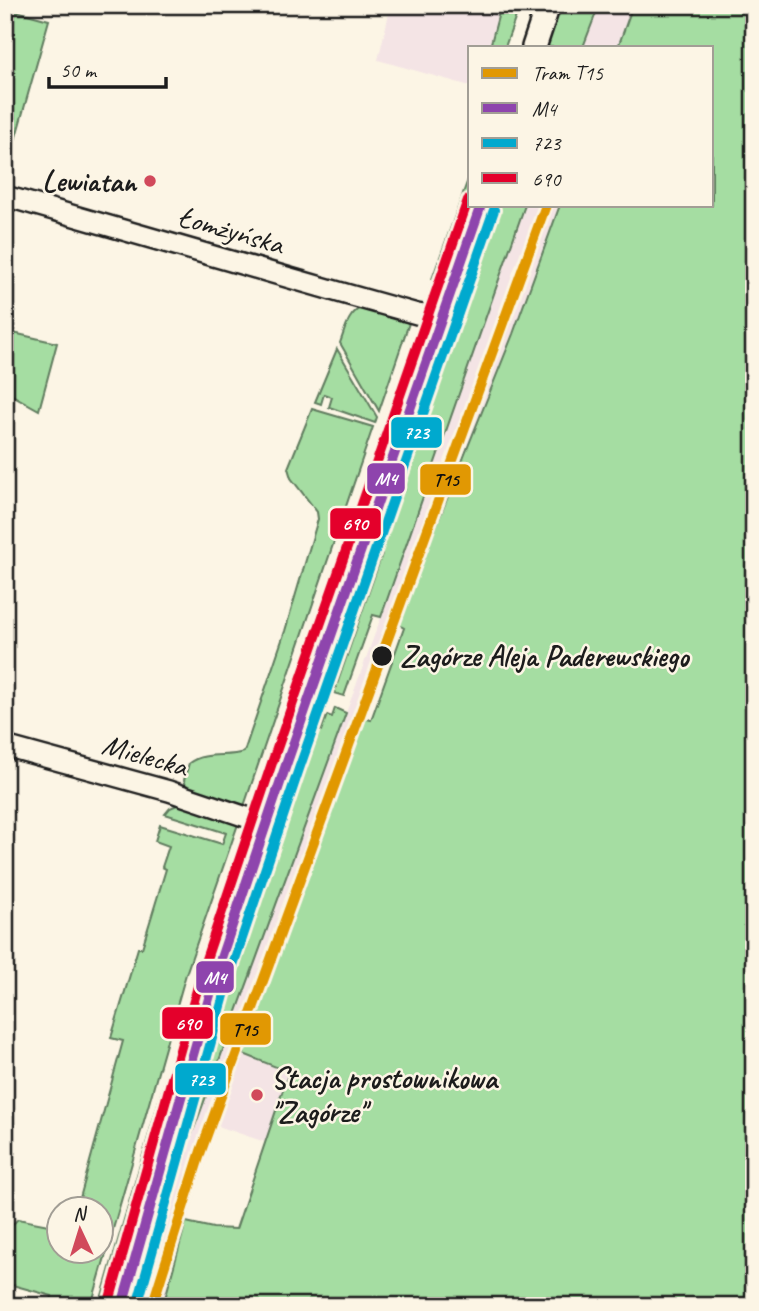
<svg xmlns="http://www.w3.org/2000/svg" width="759" height="1311" font-family="Caveat,sans-serif">
<style>
.built{fill:#f4e4e5}
.green{fill:#a5dda2;stroke:#607c5f;stroke-width:2}
.lines{fill:none;stroke-linecap:round;stroke-linejoin:round}
.minor-casing{stroke:#1c1c1c;stroke-width:24}
.tertiary-casing{stroke:#1c1c1c;stroke-width:28}
.minor{stroke:#fcf5e5;stroke-width:19}
.tertiary{stroke:#fcf5e5;stroke-width:23}
.bus-1-casing{stroke:#fcf5e5;stroke-width:16}
.bus-2-casing{stroke:#fcf5e5;stroke-width:16}
.bus-3-casing{stroke:#fcf5e5;stroke-width:16}
.bus-1{stroke:#8e44ad;stroke-width:10}
.bus-2{stroke:#00a9ce;stroke-width:10}
.bus-3{stroke:#e4002b;stroke-width:10}
.tram-1-casing{stroke:#fcf5e5;stroke-width:16}
.tram-1{stroke:#e19803;stroke-width:10}
.poi-dot{fill:#d1495b;stroke:#fcf5e5;stroke-width:2.5}
.stop-dot{fill:#1c1c1c;stroke:#fcf5e5;stroke-width:2.5}
.labels{text-anchor:middle;stroke-width:5;stroke-linejoin:round;paint-order:stroke}
.poi-label{font-size:30px;font-weight:bold;fill:#1c1c1c;stroke:#fcf5e5;text-anchor:end}
.street-label{font-size:30px;fill:#1c1c1c;stroke:#fcf5e5}
.stop-label{font-size:30px;font-weight:bold;fill:#1c1c1c;stroke:#fcf5e5;text-anchor:start}
.line-badge{stroke:#fcf5e5;stroke-width:2.5}
.badge-label{font-size:19px;text-anchor:middle;font-weight:bold;fill:#fff}
.pale-badge-label{font-size:19px;text-anchor:middle;font-weight:bold;fill:#111}
</style>
<rect width="100%" height="100%" fill="#fcf5e5"/>
<filter id="ink" filterUnits="userSpaceOnUse"><feTurbulence type="fractalNoise" baseFrequency=".0143" numOctaves="2"/><feDisplacementMap in="SourceGraphic" scale="14" xChannelSelector="R" yChannelSelector="G"/><feConvolveMatrix kernelMatrix="1 2 1 2 8 2 1 2 1" color-interpolation-filters="sRGB"/></filter>
<g filter="url(#ink)">
<g class="built">
<polygon points="391,5 512,5 498,47 470,47 470,86 378,60"/>
<polygon points="599,5 633,5 618,47 583,47"/>
<polygon points="525,205 560,205 513,334 397,624 241,1053 290,1072 265,1142 215,1125 163,1306 140,1306 186,1151 381,617"/>
</g>
<g class="green">
<polygon points="501,5 520,5 505,47 490,47"/>
<polygon points="560,5 599,5 583,47 545,47"/>
<polygon points="633,5 754,5 754,1306 163,1306 186,1222 213,1228 236,1229 289,1072 241,1053 363,718 371,720 404,628 397,624 513,334 560,205 712,205 712,47 618,47"/>
<polygon points="5,8 49,20 8,165 5,165"/>
<polygon points="470,174 470,205 444,286 436,283 432,279"/>
<polygon points="490,205 525,205 381,617 373,615 344,696 334,693 382,554 374,550"/>
<path d="M361 308 409 323 379 411 340 343C345 330 348 313 361 308Z"/>
<polygon points="9,332 57,343 39,410 5,391 5,345"/>
<polygon points="337,349 377,417 375,423 329,407 332,397 324,394 321,404 315,402"/>
<path d="M312 409 373 427 243 809 187 788 184 780 189 763C205 751 227 758 244 752L285 631 318 519 317 512 291 478 288 468Z"/>
<polygon points="370,466 380,469 352,542 344,540"/>
<polygon points="340,550 349,552 266,800 260,805 252,808"/>
<polygon points="371,560 375,561 332,680 334,656"/>
<polygon points="335,708 346,713 186,1151 180,1173 176,1170 173,1159 203,1049 288,787 316,732 321,731 327,715 332,717"/>
<path d="M177 805 186 806 238 824 186 974 91 1306H50L52 1296 5 1283C5 1264 1 1232 18 1219L59 1227 60 1252H102V1210L77 1209 123 1041 111 1038 138 948H142L166 869 162 867 169 846 155 841 160 825 222 844 226 833 165 814 170 808Z"/>
<path d="M245 831 250 840 113 1306H99C145 1147 190 987 245 831Z"/>
<polygon points="175,1189 139,1306 130,1306 163,1194"/>
</g>
<g class="lines">
<defs>
<g id="minor">
<polyline points="5,196 349,295 417,314 442,318"/>
<polyline points="5,746 169,791 267,824"/>
</g>
<g id="tertiary">
<polyline points="534,47 548,5"/>
<polyline points="122,1306 217,970 267,824 286,765 360,551 390,469 481,205"/>
</g>
</defs>
<use href="#minor" class="minor-casing"/>
<use href="#tertiary" class="tertiary-casing"/>
<use href="#minor" class="minor"/>
<use href="#tertiary" class="tertiary"/>
<defs>
<polyline id="bus-1" points="122,1306 217,970 286,765 481,205"/>
<polyline id="bus-2" points="137,1306 230,974 299,769 494,210"/>
<polyline id="bus-3" points="109,1302 204,965 273,760 468,200"/>
</defs>
<use href="#bus-1" class="bus-1-casing"/>
<use href="#bus-2" class="bus-2-casing"/>
<use href="#bus-3" class="bus-3-casing"/>
<use href="#bus-1" class="bus-1"/>
<use href="#bus-2" class="bus-2"/>
<use href="#bus-3" class="bus-3"/>
<defs>
<polyline id="tram-1" points="152,1306 201,1151 546,205"/>
</defs>
<use href="#tram-1" class="tram-1-casing"/>
<use href="#tram-1" class="tram-1"/>
</g>
</g>
<g class="poi-dot">
<circle cx="150" cy="181" r="7"/>
<circle cx="257" cy="1095" r="7"/>
</g>
<circle class="stop-dot" cx="382" cy="656" r="11"/>
<g class="labels">
<g class="poi-label">
<text x="136" y="191">Lewiatan</text>
<text x="271" y="1088" text-anchor="start">Stacja prostownikowa<tspan x="271" dy="34">"Zagórze"</tspan></text>
</g>
<g class="street-label">
<text transform="translate(231 230) rotate(16)" y="10">Łomżyńska</text>
<text transform="translate(145 755) rotate(16)" y="10">Mielecka</text>
</g>
<g class="stop-label">
<text x="400" y="666">Zagórze Aleja Paderewskiego</text>
</g>
</g>
<g class="line-badge">
<rect x="390" y="416" width="53" height="33" rx="7" fill="#00a9ce"/>
<rect x="366" y="462" width="40" height="33" rx="7" fill="#8e44ad"/>
<rect x="419" y="463" width="53" height="33" rx="7" fill="#e19803"/>
<rect x="329" y="507" width="53" height="33" rx="7" fill="#e4002b"/>
<rect x="195" y="960" width="40" height="34" rx="7" fill="#8e44ad"/>
<rect x="161" y="1006" width="53" height="34" rx="7" fill="#e4002b"/>
<rect x="219" y="1012" width="53" height="34" rx="7" fill="#e19803"/>
<rect x="174" y="1062" width="53" height="34" rx="7" fill="#00a9ce"/>
</g>
<g class="badge-label">
<text x="416" y="439">723</text>
<text x="386" y="485">M4</text>
<text x="355" y="530">690</text>
<text x="215" y="984">M4</text>
<text x="188" y="1030">690</text>
<text x="201" y="1086">723</text>
</g>
<g class="pale-badge-label">
<text x="446" y="486">T15</text>
<text x="245" y="1036">T15</text>
</g>
<rect width="759" height="1311" fill="none" stroke="#fcf5e5" stroke-width="28"/>
<rect x="14" y="14" width="731" height="1283" fill="none" stroke="#1c1c1c" stroke-width="2.5" filter="url(#ink)"/>
<rect x="468" y="46" width="245" height="161" fill="#fcf5e5" stroke="#a29e95" stroke-width="2"/>
<rect x="482" y="68" width="35" height="10" fill="#e19803" stroke="#a29e95" stroke-width="2"/>
<text x="532" y="80" font-size="21" fill="#1c1c1c">Tram T15</text>
<rect x="482" y="103" width="35" height="10" fill="#8e44ad" stroke="#a29e95" stroke-width="2"/>
<text x="532" y="116" font-size="21" fill="#1c1c1c">M4</text>
<rect x="482" y="138" width="35" height="10" fill="#00a9ce" stroke="#a29e95" stroke-width="2"/>
<text x="532" y="150" font-size="21" fill="#1c1c1c">723</text>
<rect x="482" y="173" width="35" height="10" fill="#e4002b" stroke="#a29e95" stroke-width="2"/>
<text x="532" y="186" font-size="21" fill="#1c1c1c">690</text>
<g transform="translate(80 1230) rotate(356)"><circle r="33" fill="#fcf5e5" stroke="#a29e95" stroke-width="2"/>
<path d="M0-5L12 26L0 18L-12 26Z" fill="#d1495b"/>
<text y="-10" font-size="19" font-weight="bold" text-anchor="middle" fill="#1c1c1c">N</text>
</g>
<path d="M49 77v10h117v-10" fill="none" stroke="#1c1c1c" stroke-width="3.5"/>
<text x="60" y="77" font-size="21" fill="#1c1c1c" stroke="#fcf5e5" stroke-width="5" paint-order="stroke">50 m</text>
</svg>
